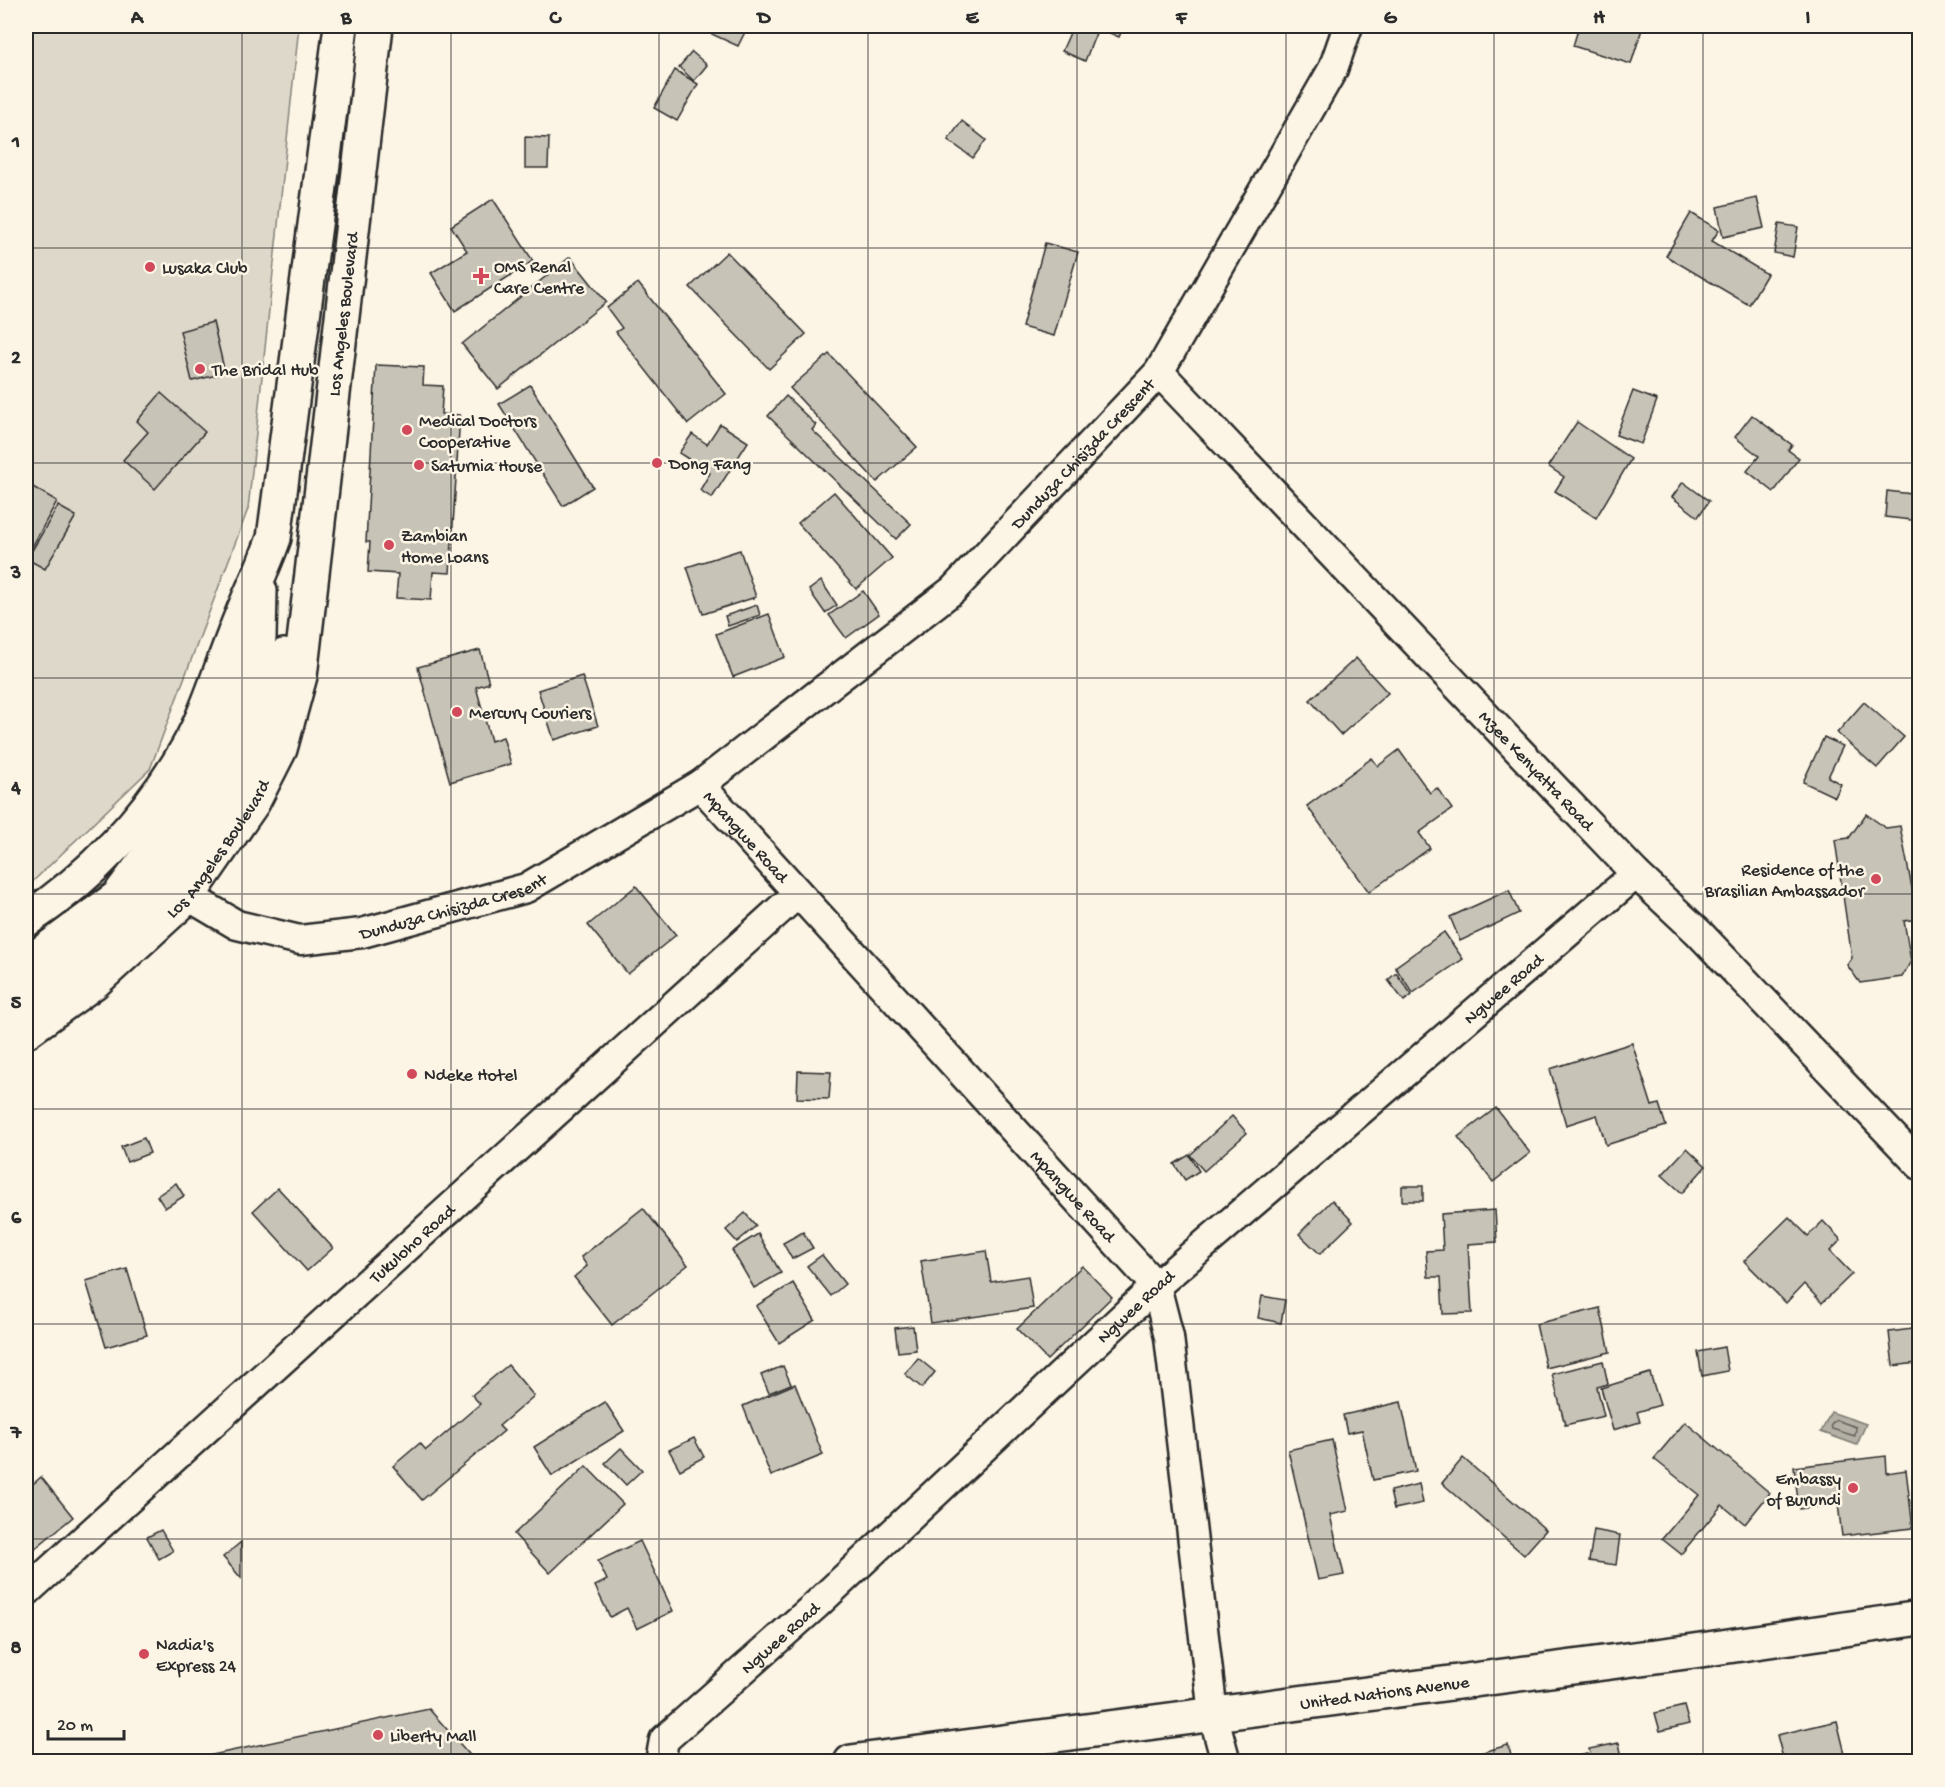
<svg xmlns="http://www.w3.org/2000/svg" width="1945" height="1787" font-family="'Gochi Hand',sans-serif">
<style>
.green{fill:#ded8ca;stroke:#84827a;stroke-width:1.5}
.water{fill:#b4b0a5;stroke:#7d7b74;stroke-width:1.5}
.lines{fill:none;stroke-linecap:round;stroke-linejoin:round}
.shore{stroke:#62605c;stroke-width:1.5}
.building{fill:#c8c3b7;stroke:#2b2b2b;stroke-width:1.5}
.minor-casing{stroke:#2b2b2b;stroke-width:33}
.secondary-casing{stroke:#2b2b2b;stroke-width:38}
.minor{stroke:#fcf5e5;stroke-width:28}
.secondary{stroke:#fcf5e5;stroke-width:33}
.grid{fill:none;stroke:#2b2b2b;stroke-width:1.5;stroke-opacity:0.55}
.poi-dot{fill:#d1495b;stroke:#fcf5e5;stroke-width:2}
.labels{text-anchor:middle;stroke-width:5;stroke-linejoin:round;paint-order:stroke}
.poi-label{font-size:18px;fill:#2b2b2b;stroke:#fcf5e5;text-anchor:start}
.street-label{font-size:18px;fill:#2b2b2b;stroke:#fcf5e5}
.neatline{fill:none;stroke:#2b2b2b;stroke-width:2}
.grid-label{font-size:20px;text-anchor:middle;font-weight:bold;fill:#2b2b2b}
</style>
<rect width="100%" height="100%" fill="#fcf5e5"/>
<filter id="ink" filterUnits="userSpaceOnUse"><feTurbulence type="fractalNoise" baseFrequency=".0167" numOctaves="2"/><feDisplacementMap in="SourceGraphic" scale="12" xChannelSelector="R" yChannelSelector="G"/><feConvolveMatrix kernelMatrix="1 2 1 2 8 2 1 2 1" color-interpolation-filters="sRGB"/></filter>
<g filter="url(#ink)">
<polygon class="green" points="26,26 299,26 248,509 150,769 26,888"/>
<polygon class="water" points="1831,1412 1866,1424 1857,1445 1821,1432"/>
<g class="lines">
<polygon class="shore" points="1836,1420 1856,1427 1855,1436 1832,1429 1831,1425"/>
</g>
<g class="building">
<polygon points="708,26 748,26 738,46 705,31"/>
<polygon points="1073,26 1124,26 1119,37 1098,28 1085,61 1062,51"/>
<polygon points="1579,26 1643,26 1631,64 1573,46"/>
<polygon points="692,52 707,65 694,81 679,67"/>
<polygon points="675,70 698,84 677,121 654,108"/>
<polygon points="962,121 986,140 973,158 948,140"/>
<polygon points="525,137 549,138 548,168 525,168"/>
<polygon points="1757,198 1764,228 1723,237 1717,207"/>
<polygon points="493,199 533,261 455,311 431,273 467,251 451,226"/>
<polygon points="1691,213 1719,230 1712,241 1767,274 1749,305 1666,256"/>
<polygon points="1779,224 1798,227 1793,257 1774,253"/>
<polygon points="1045,243 1078,252 1054,336 1022,327"/>
<polygon points="727,252 806,334 769,369 690,287"/>
<polygon points="570,257 606,302 498,389 462,344"/>
<polygon points="638,283 726,394 688,424 616,332 622,328 607,308"/>
<polygon points="213,322 225,373 192,381 180,331"/>
<polygon points="829,354 917,447 877,482 790,388"/>
<polygon points="376,365 424,367 423,385 443,386 441,414 460,415 450,573 433,572 431,600 396,598 398,574 368,572 370,542 366,542"/>
<polygon points="530,385 593,487 563,506 499,404"/>
<polygon points="1633,391 1657,400 1641,444 1616,435"/>
<polygon points="161,393 205,432 155,489 123,460 148,432 137,421"/>
<polygon points="786,396 816,425 812,430 911,524 896,539 768,416"/>
<polygon points="1752,415 1792,445 1788,450 1799,458 1774,492 1747,471 1759,456 1735,437"/>
<polygon points="1577,422 1631,459 1596,518 1555,491 1564,477 1548,466"/>
<polygon points="720,424 748,442 712,498 700,490 710,473 679,453 692,434 707,444"/>
<polygon points="1683,482 1709,501 1698,517 1672,497"/>
<polygon points="26,483 57,501 26,558"/>
<polygon points="1887,491 1920,495 1920,521 1885,517"/>
<polygon points="834,492 892,558 856,589 798,523"/>
<polygon points="58,506 76,516 45,569 27,559"/>
<polygon points="740,550 756,597 703,614 687,567"/>
<polygon points="821,581 837,605 825,613 809,590"/>
<polygon points="863,591 879,614 846,638 829,615"/>
<polygon points="757,605 760,615 728,626 725,616"/>
<polygon points="769,614 785,657 733,677 716,634"/>
<polygon points="480,650 489,683 476,687 491,741 503,737 511,764 450,782 418,667"/>
<polygon points="1356,658 1388,693 1341,735 1310,700"/>
<polygon points="582,676 598,726 554,740 538,690"/>
<polygon points="1864,702 1904,737 1877,768 1837,733"/>
<polygon points="1824,737 1843,746 1828,777 1841,784 1835,797 1803,782"/>
<polygon points="1399,750 1430,793 1437,788 1452,809 1419,833 1430,848 1369,892 1307,806 1372,758 1378,766"/>
<polygon points="1866,814 1886,828 1900,826 1918,919 1904,921 1911,961 1902,977 1860,983 1847,965 1852,958 1835,840 1849,838"/>
<polygon points="636,886 676,935 628,974 588,925"/>
<polygon points="1509,890 1519,913 1460,941 1450,917"/>
<polygon points="1444,932 1463,959 1413,993 1395,967"/>
<polygon points="1396,973 1412,995 1404,1001 1388,980"/>
<polygon points="1632,1043 1652,1106 1659,1104 1666,1126 1606,1145 1597,1115 1566,1125 1550,1069"/>
<polygon points="798,1071 831,1072 829,1099 797,1098"/>
<polygon points="1496,1108 1530,1153 1493,1182 1458,1137"/>
<polygon points="1232,1116 1247,1133 1204,1171 1190,1155"/>
<polygon points="144,1138 150,1153 127,1162 121,1147"/>
<polygon points="1687,1148 1706,1166 1682,1193 1662,1175"/>
<polygon points="1189,1155 1199,1171 1185,1180 1174,1164"/>
<polygon points="176,1183 184,1196 165,1208 157,1196"/>
<rect x="1402" y="1186" width="21" height="15"/>
<polygon points="278,1188 333,1248 307,1271 253,1211"/>
<polygon points="1332,1200 1353,1222 1320,1254 1299,1234"/>
<polygon points="643,1208 688,1265 612,1325 574,1277 587,1266 581,1257"/>
<polygon points="1495,1210 1497,1242 1468,1244 1472,1313 1443,1314 1441,1277 1428,1277 1426,1251 1443,1250 1441,1214"/>
<polygon points="745,1213 756,1226 737,1242 726,1230"/>
<polygon points="1789,1217 1808,1236 1823,1221 1841,1240 1830,1251 1852,1274 1822,1303 1804,1284 1786,1303 1744,1261"/>
<polygon points="803,1232 813,1248 792,1259 783,1243"/>
<polygon points="758,1234 781,1273 754,1288 732,1250"/>
<polygon points="986,1251 991,1282 1028,1276 1033,1308 931,1323 921,1261"/>
<polygon points="822,1255 845,1284 831,1296 807,1266"/>
<polygon points="1082,1266 1112,1297 1047,1360 1017,1329"/>
<polygon points="127,1269 147,1335 106,1347 86,1281"/>
<polygon points="793,1283 815,1320 779,1343 756,1306"/>
<polygon points="1262,1296 1285,1300 1281,1323 1258,1318"/>
<polygon points="1600,1308 1610,1352 1546,1368 1536,1324"/>
<polygon points="913,1326 916,1350 898,1352 895,1328"/>
<polygon points="1912,1329 1917,1363 1893,1366 1889,1332"/>
<polygon points="1724,1347 1728,1371 1702,1376 1698,1352"/>
<polygon points="918,1358 935,1372 922,1388 905,1374"/>
<polygon points="1603,1361 1608,1384 1597,1387 1604,1416 1565,1425 1552,1374"/>
<polygon points="508,1365 534,1396 499,1426 504,1431 422,1500 393,1466 420,1443 426,1450 480,1404 472,1395"/>
<polygon points="783,1366 791,1384 769,1393 761,1375"/>
<polygon points="1650,1373 1660,1405 1637,1412 1640,1422 1613,1430 1601,1388"/>
<polygon points="795,1384 823,1455 771,1476 743,1406"/>
<polygon points="605,1402 624,1431 552,1476 534,1447"/>
<polygon points="1401,1402 1416,1471 1373,1480 1362,1430 1347,1433 1343,1415"/>
<polygon points="1685,1422 1770,1493 1745,1524 1722,1505 1681,1554 1662,1539 1699,1495 1654,1459"/>
<polygon points="694,1438 704,1457 680,1470 669,1450"/>
<polygon points="1332,1440 1348,1511 1330,1515 1344,1575 1318,1580 1288,1450"/>
<polygon points="621,1448 642,1470 626,1485 605,1463"/>
<polygon points="1886,1456 1887,1473 1906,1470 1913,1528 1842,1536 1838,1504 1799,1509 1794,1467"/>
<polygon points="1463,1458 1546,1530 1524,1555 1442,1483"/>
<polygon points="586,1466 623,1504 550,1573 514,1534"/>
<polygon points="41,1477 73,1517 26,1556 26,1490"/>
<polygon points="1419,1484 1423,1503 1394,1509 1390,1491"/>
<polygon points="161,1530 173,1551 159,1559 147,1537"/>
<polygon points="1594,1530 1620,1535 1616,1565 1589,1561"/>
<polygon points="640,1541 673,1611 637,1629 627,1608 610,1617 595,1586 607,1580 598,1561"/>
<polygon points="241,1542 241,1578 223,1557"/>
<polygon points="1684,1706 1689,1724 1660,1731 1655,1713"/>
<polygon points="429,1709 476,1762 179,1762"/>
<polygon points="1837,1721 1847,1762 1784,1762 1777,1735"/>
<polygon points="1619,1743 1623,1762 1592,1762 1589,1749"/>
<polygon points="1508,1745 1513,1762 1467,1762 1466,1757"/>
<polygon points="1587,1754 1588,1762 1554,1762"/>
</g>
<g class="lines">
<defs>
<g id="minor">
<path id="s1" d="M1159 372 1636 874 1699 933 1920 1165"/>
<path id="s2" d="M700 785 1156 1286 1169 1337 1213 1714 1226 1762"/>
<path id="s3" d="M188 896 237 925 300 940 362 933 526 888 700 785 953 590 1159 372 1333 69 1348 26"/>
<path id="s4" d="M26 1592 797 894"/>
<path id="s5" d="M660 1762 664 1740 816 1605 1156 1286 1636 874"/>
</g>
<g id="secondary">
<path d="M26 920C91 877 148 817 187 749 207 714 219 673 234 635 246 602 262 572 274 538L341 26"/>
<polyline points="26,965 118,897 197,792 240,706 259,638 260,591"/>
<polyline points="26,994 136,915 175,865 218,804 265,715 284,656"/>
<path id="s6" d="M26 1031 94 982 188 896 253 802 280 749 300 676 376 26"/>
<path id="s7" d="M851 1762 1694 1651 1920 1618"/>
</g>
</defs>
<use href="#minor" class="minor-casing"/>
<use href="#secondary" class="secondary-casing"/>
<use href="#minor" class="minor"/>
<use href="#secondary" class="secondary"/>
</g>
</g>
<path class="grid" d="M242 26V1762M451 26V1762M659 26V1762M868 26V1762M1077 26V1762M1286 26V1762M1494 26V1762M1703 26V1762M26 248H1920M26 463H1920M26 678H1920M26 894H1920M26 1109H1920M26 1324H1920M26 1539H1920"/>
<g class="poi-dot">
<circle cx="150" cy="267" r="6"/>
<path d="M478 267h6v6h6v6h-6v6h-6v-6h-6v-6h6z"/>
<circle cx="200" cy="369" r="6"/>
<circle cx="407" cy="430" r="6"/>
<circle cx="657" cy="463" r="6"/>
<circle cx="419" cy="465" r="6"/>
<circle cx="389" cy="545" r="6"/>
<circle cx="457" cy="712" r="6"/>
<circle cx="1876" cy="879" r="6"/>
<circle cx="412" cy="1074" r="6"/>
<circle cx="1853" cy="1488" r="6"/>
<circle cx="144" cy="1654" r="6"/>
<circle cx="378" cy="1735" r="6"/>
</g>
<g class="labels">
<g class="poi-label">
<text x="494" y="272">OMS Renal<tspan x="494" dy="21">Care Centre</tspan></text>
<text x="162" y="273">Lusaka Club</text>
<text x="212" y="375">The Bridal Hub</text>
<text x="419" y="426">Medical Doctors<tspan x="419" dy="21">Cooperative</tspan></text>
<text x="669" y="469">Dong Fang</text>
<text x="431" y="471">Saturnia House</text>
<text x="401" y="541">Zambian<tspan x="401" dy="21">Home Loans</tspan></text>
<text x="469" y="718">Mercury Couriers</text>
<text x="1864" y="875" text-anchor="end">Residence of the<tspan x="1864" dy="21">Brasilian Ambassador</tspan></text>
<text x="424" y="1080">Ndeke Hotel</text>
<text x="1841" y="1484" text-anchor="end">Embassy<tspan x="1841" dy="21">of Burundi</tspan></text>
<text x="156" y="1650">Nadia's<tspan x="156" dy="21">Express 24</tspan></text>
<text x="390" y="1741">Liberty Mall</text>
</g>
<g class="street-label">
<text dy="6" stroke="none"><textPath href="#s6" startOffset="825">Los Angeles Boulevard</textPath></text>
<text dy="6" stroke="none"><textPath href="#s3" startOffset="1064">Dunduza Chisizda Crescent</textPath></text>
<text dy="6" stroke="none"><textPath href="#s1" startOffset="549">Mzee Kenyatta Road</textPath></text>
<text dy="6" stroke="none"><textPath href="#s2" startOffset="69">Mpangwe Road</textPath></text>
<text dy="6" stroke="none"><textPath href="#s6" startOffset="267">Los Angeles Boulevard</textPath></text>
<text dy="6" stroke="none"><textPath href="#s3" startOffset="279">Dunduza Chisizda Cresent</textPath></text>
<text dy="6" stroke="none"><textPath href="#s5" startOffset="1149">Ngwee Road</textPath></text>
<text dy="6" stroke="none"><textPath href="#s2" startOffset="555">Mpangwe Road</textPath></text>
<text dy="6" stroke="none"><textPath href="#s4" startOffset="520">Tukuloho Road</textPath></text>
<text dy="6" stroke="none"><textPath href="#s5" startOffset="663">Ngwee Road</textPath></text>
<text dy="6" stroke="none"><textPath href="#s5" startOffset="177">Ngwee Road</textPath></text>
<text dy="6" stroke="none"><textPath href="#s7" startOffset="538">United Nations Avenue</textPath></text>
</g>
</g>
<rect width="1945" height="1787" fill="none" stroke="#fcf5e5" stroke-width="66"/>
<path d="M48 1730v9h76v-9" fill="none" stroke="#2b2b2b" stroke-width="3"/>
<text x="57" y="1730" font-size="18" fill="#2b2b2b" stroke="#fcf5e5" stroke-width="4.5" paint-order="stroke">20 m</text>
<rect x="33" y="33" width="1879" height="1721" class="neatline"/>
<g class="grid-label">
<text x="137" y="23">A</text>
<text x="346" y="23">B</text>
<text x="555" y="23">C</text>
<text x="764" y="23">D</text>
<text x="972" y="23">E</text>
<text x="1181" y="23">F</text>
<text x="1390" y="23">G</text>
<text x="1599" y="23">H</text>
<text x="1808" y="23">I</text>
<text x="16" y="147">1</text>
<text x="16" y="363">2</text>
<text x="16" y="578">3</text>
<text x="16" y="793">4</text>
<text x="16" y="1008">5</text>
<text x="16" y="1223">6</text>
<text x="16" y="1438">7</text>
<text x="16" y="1653">8</text>
</g>
</svg>
